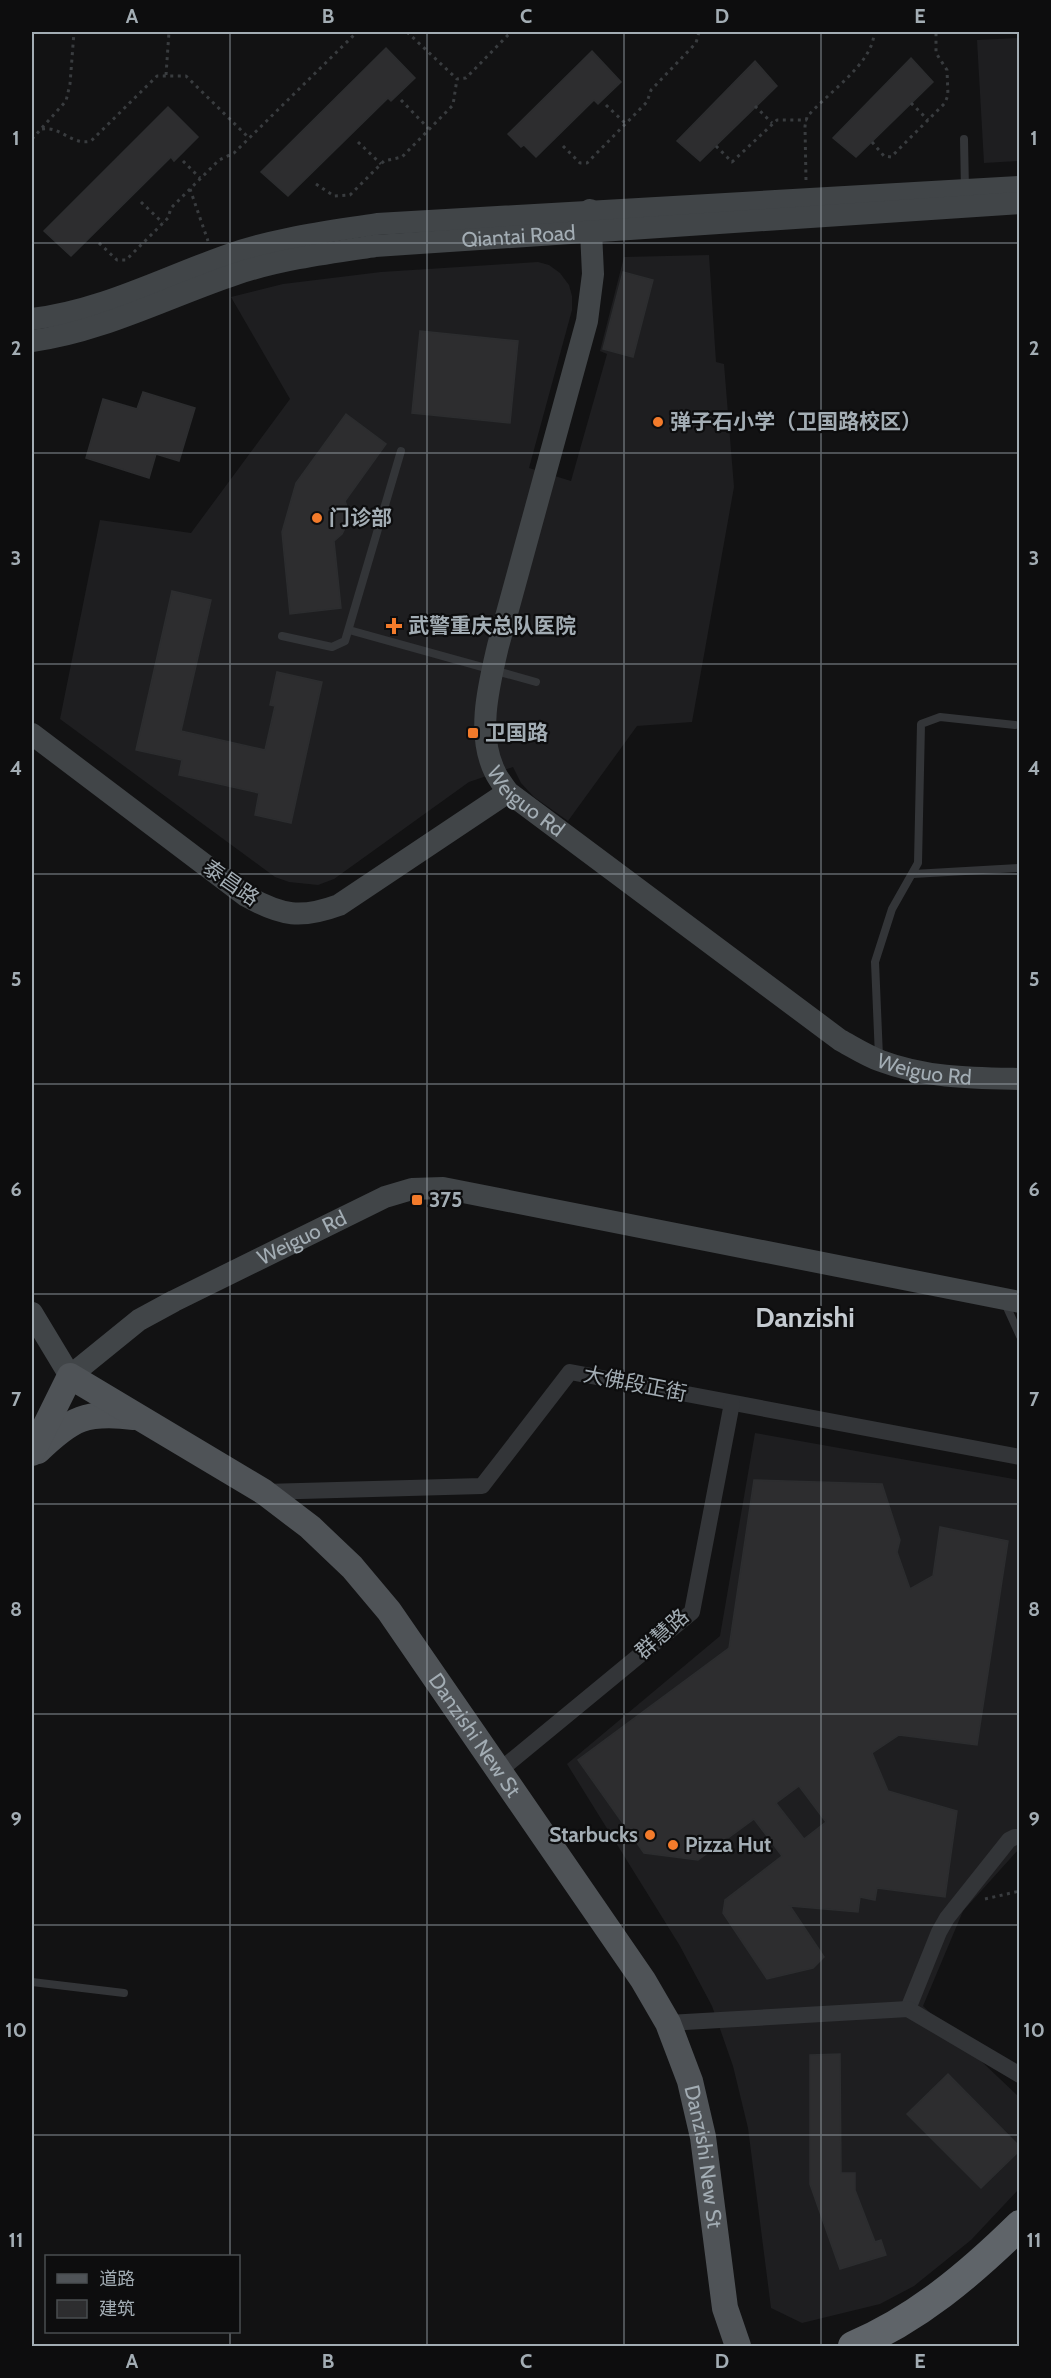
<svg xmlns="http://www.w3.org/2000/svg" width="1051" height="2378" font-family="Cabin,'Noto Sans SC',sans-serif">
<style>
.built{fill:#1e1e20}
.building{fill:#2d2d2f;stroke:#2c2d2f;stroke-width:1.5;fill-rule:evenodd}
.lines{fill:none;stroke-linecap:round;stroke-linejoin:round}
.path{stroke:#393c3f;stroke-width:3;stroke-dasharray:3 4.5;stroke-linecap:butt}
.lane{stroke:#333538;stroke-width:8}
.street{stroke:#333538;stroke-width:16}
.secondary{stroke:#414548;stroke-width:22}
.primary{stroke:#4f5357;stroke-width:26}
.highway{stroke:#5f6469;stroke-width:30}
.grid{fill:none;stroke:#a3adb4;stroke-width:1.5;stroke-opacity:0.55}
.poi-dot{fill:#f37b2b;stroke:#0d0d0e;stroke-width:2}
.labels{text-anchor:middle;stroke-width:4.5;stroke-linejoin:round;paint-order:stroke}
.street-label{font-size:21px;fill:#a3adb4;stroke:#0d0d0e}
.poi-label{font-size:21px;font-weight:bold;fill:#a3adb4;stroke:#0d0d0e;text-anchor:start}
.district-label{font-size:27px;font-weight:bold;fill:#c4cad0;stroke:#0d0d0e}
.neatline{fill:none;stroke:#a3adb4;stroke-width:2}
.grid-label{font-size:20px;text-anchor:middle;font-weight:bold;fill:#a3adb4}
</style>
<rect width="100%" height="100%" fill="#121213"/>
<g class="built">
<polygon points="1019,38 1019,161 984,163 977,40"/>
<polygon points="709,255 716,362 724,364 734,487 692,722 637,726 568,821 534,797 521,783 513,767 469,782 334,879 318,885 289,882 275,877 60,719 100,520 191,533 290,399 231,297 283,284 381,272 538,262 549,265 560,273 569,285 572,296 572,310 529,468 571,481 607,354 600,351 624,257"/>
<polygon points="755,1433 1019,1480 1019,1849 963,1911 923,2006 1019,2097 1019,2189 971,2240 914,2286 880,2304 802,2323 771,2308 748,2128 733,2066 712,2006 680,1946 567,1764 720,1636"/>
</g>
<g class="building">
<polygon points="386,48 415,78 391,101 388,98 288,196 261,172"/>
<polygon points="592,51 621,82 598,104 594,100 536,157 524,145 521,147 508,134"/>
<polygon points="911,58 933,82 856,157 833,138"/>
<polygon points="755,61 777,86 700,161 677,141"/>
<polygon points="168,107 198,137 174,161 171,157 71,256 44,231"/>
<polygon points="623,272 653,280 633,357 603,349"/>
<polygon points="420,331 518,341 510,423 412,413"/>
<polygon points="143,392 195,408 179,461 156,454 149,478 86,458 103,399 137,409"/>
<polygon points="346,414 386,444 345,501 349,512 347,524 342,534 334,541 341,608 290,614 282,532 296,483"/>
<polygon points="172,591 211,600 181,731 265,750 275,706 270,705 277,672 322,682 291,823 255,815 259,793 179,775 182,760 136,750"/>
<path d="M754 1480 882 1484 900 1540 897 1552 910 1589 933 1576 940 1527 1008 1541 977 1745 899 1735 872 1753 888 1791 957 1811 945 1897 877 1888 875 1900 860 1897 858 1912 790 1906 824 1957 813 1968 767 1979 723 1913 725 1900 782 1856 754 1819 698 1860 644 1853 578 1760 729 1648ZM799 1786 826 1822 804 1839 776 1803Z"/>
<polygon points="840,2054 841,2173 855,2173 855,2190 875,2242 881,2240 886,2255 840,2269 810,2184 810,2055"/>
<polygon points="948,2074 1020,2147 1020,2150 981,2188 907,2114"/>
</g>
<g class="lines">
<g class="path">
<polyline points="407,32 457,79 466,78 511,32"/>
<polyline points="166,75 169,32"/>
<polyline points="401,100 429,129"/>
<polyline points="911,103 928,120"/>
<polyline points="606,105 626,124"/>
<polyline points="755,106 772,123"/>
<path d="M42 129C61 126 72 146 91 141L157 76H186L249 138"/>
<polyline points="32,139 66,101 70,84 74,32"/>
<polyline points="358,142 381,164"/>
<polyline points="872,142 884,156 891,157 945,103 948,95 947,70 936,53 936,32"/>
<polyline points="563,146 580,163 587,163 647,102 651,90 696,43 699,32"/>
<polyline points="716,146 732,162 777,120 807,120"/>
<polyline points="183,161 200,178"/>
<path d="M806 180 805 126 807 117C827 93 874 63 874 32"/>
<polyline points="316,184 334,196 350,195 384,161 402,157 453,105 457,79"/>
<polyline points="190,189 208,241"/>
<polyline points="141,202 163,223"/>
<polyline points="99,243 117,260 126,260 168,218 171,208 219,160 234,153 357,32"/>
<polyline points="985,1899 1020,1891"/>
</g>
<g class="lane">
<polyline points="964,139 965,190"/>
<polyline points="349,630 536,682"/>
<polyline points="282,636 332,647 345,641 401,451"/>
<polyline points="913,874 1020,868"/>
<polyline points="879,1057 875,962 892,909 918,863 921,724 940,717 1015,725"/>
<polyline points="1005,1303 1020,1336"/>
<polyline points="32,1982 124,1993"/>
</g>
<g class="street">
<polyline points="264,1492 482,1486 570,1372 1020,1457"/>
<polyline points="499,1771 692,1612 732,1403"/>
<polyline points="908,2009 939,1932 947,1918 1009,1840 1015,1837 1020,1837"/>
<polyline points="668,2023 908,2009 1020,2075"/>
</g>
<g class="secondary">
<path id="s1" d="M590 210 593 274 587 321 498 646C489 685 476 734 495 772 498 779 504 786 508 792L840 1040C853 1047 867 1056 881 1061 926 1078 972 1078 1020 1079"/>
<path d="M32 319C101 311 163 278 228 255 276 238 327 232 377 224L1020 187"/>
<path id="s2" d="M32 341C101 332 170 296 236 274 281 259 328 253 375 246L1020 203"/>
<path d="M32 734 246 896C282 916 301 919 339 905L508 792"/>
<path id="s3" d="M32 1313 70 1376 139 1320 174 1301 385 1197 412 1189 443 1188 1020 1302"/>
</g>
<g class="primary">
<path d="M38 1451C72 1418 86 1411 134 1417"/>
<path id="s4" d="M32 1453 70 1376 264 1492 310 1527 352 1567 389 1611 643 1980 668 2023 690 2081 703 2137 725 2308 738 2346"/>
</g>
<path class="highway" d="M853 2346C917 2319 970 2274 1020 2225"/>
</g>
<path class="grid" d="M230 32V2256M427 32V2346M624 32V2346M821 32V2346M32 243H1020M32 453H1020M32 664H1020M32 874H1020M32 1084H1020M32 1294H1020M32 1504H1020M32 1714H1020M32 1925H1020M32 2135H1020M230 2332V2346"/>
<g class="poi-dot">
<circle cx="658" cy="422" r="6"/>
<circle cx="317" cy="518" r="6"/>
<path d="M391 617h6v6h6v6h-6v6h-6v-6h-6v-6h6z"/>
<rect x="467" y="727" width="12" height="12" rx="3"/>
<rect x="411" y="1194" width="12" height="12" rx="3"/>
<circle cx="650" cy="1835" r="6"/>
<circle cx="673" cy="1845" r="6"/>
</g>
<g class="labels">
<g class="street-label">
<text dy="7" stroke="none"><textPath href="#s2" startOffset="501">Qiantai Road</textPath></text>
<text dy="7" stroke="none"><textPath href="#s1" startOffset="620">Weiguo Rd</textPath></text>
<text transform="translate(231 883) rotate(35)" y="7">泰昌路</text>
<text dy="7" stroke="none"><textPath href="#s1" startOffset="1106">Weiguo Rd</textPath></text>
<text dy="7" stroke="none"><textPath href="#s3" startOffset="345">Weiguo Rd</textPath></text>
<text transform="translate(635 1384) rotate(11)" y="7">大佛段正街</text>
<text transform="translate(662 1634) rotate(-42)" y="7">群慧路</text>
<text dy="7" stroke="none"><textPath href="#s4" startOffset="636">Danzishi New St</textPath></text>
<text dy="7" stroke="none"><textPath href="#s4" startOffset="1122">Danzishi New St</textPath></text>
</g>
<g class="poi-label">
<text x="670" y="429">弹子石小学（卫国路校区）</text>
<text x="329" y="525">门诊部</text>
<text x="408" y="633">武警重庆总队医院</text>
<text x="485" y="740">卫国路</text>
<text x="429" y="1207">375</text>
<text x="638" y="1842" text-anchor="end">Starbucks</text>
<text x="685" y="1852">Pizza Hut</text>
</g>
<g class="district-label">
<text x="805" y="1327">Danzishi</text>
</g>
</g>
<rect width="1051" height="2378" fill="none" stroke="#0d0d0e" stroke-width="66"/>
<rect x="45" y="2255" width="195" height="78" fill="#0d0d0e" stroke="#494d50" stroke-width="1.5"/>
<rect x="57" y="2274" width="30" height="9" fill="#4f5357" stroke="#494d50" stroke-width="1.5"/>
<text x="99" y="2285" font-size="18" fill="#a3adb4">道路</text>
<rect x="57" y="2300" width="30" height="18" fill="#2d2d2f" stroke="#494d50" stroke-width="1.5"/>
<text x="99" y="2315" font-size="18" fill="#a3adb4">建筑</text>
<rect x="33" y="33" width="985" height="2312" class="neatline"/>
<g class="grid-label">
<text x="132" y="23">A</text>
<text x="328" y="23">B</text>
<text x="526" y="23">C</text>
<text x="722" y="23">D</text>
<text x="920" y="23">E</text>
<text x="16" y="145">1</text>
<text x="1034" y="145">1</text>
<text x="16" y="355">2</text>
<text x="1034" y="355">2</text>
<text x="16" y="565">3</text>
<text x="1034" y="565">3</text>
<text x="16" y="775">4</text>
<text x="1034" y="775">4</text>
<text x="16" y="986">5</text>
<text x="1034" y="986">5</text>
<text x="16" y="1196">6</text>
<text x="1034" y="1196">6</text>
<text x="16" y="1406">7</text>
<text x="1034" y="1406">7</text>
<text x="16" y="1616">8</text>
<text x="1034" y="1616">8</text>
<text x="16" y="1826">9</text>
<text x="1034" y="1826">9</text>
<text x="16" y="2037">10</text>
<text x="1034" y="2037">10</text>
<text x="16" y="2247">11</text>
<text x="1034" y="2247">11</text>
<text x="132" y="2368">A</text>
<text x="328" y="2368">B</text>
<text x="526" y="2368">C</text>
<text x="722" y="2368">D</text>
<text x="920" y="2368">E</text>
</g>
</svg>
